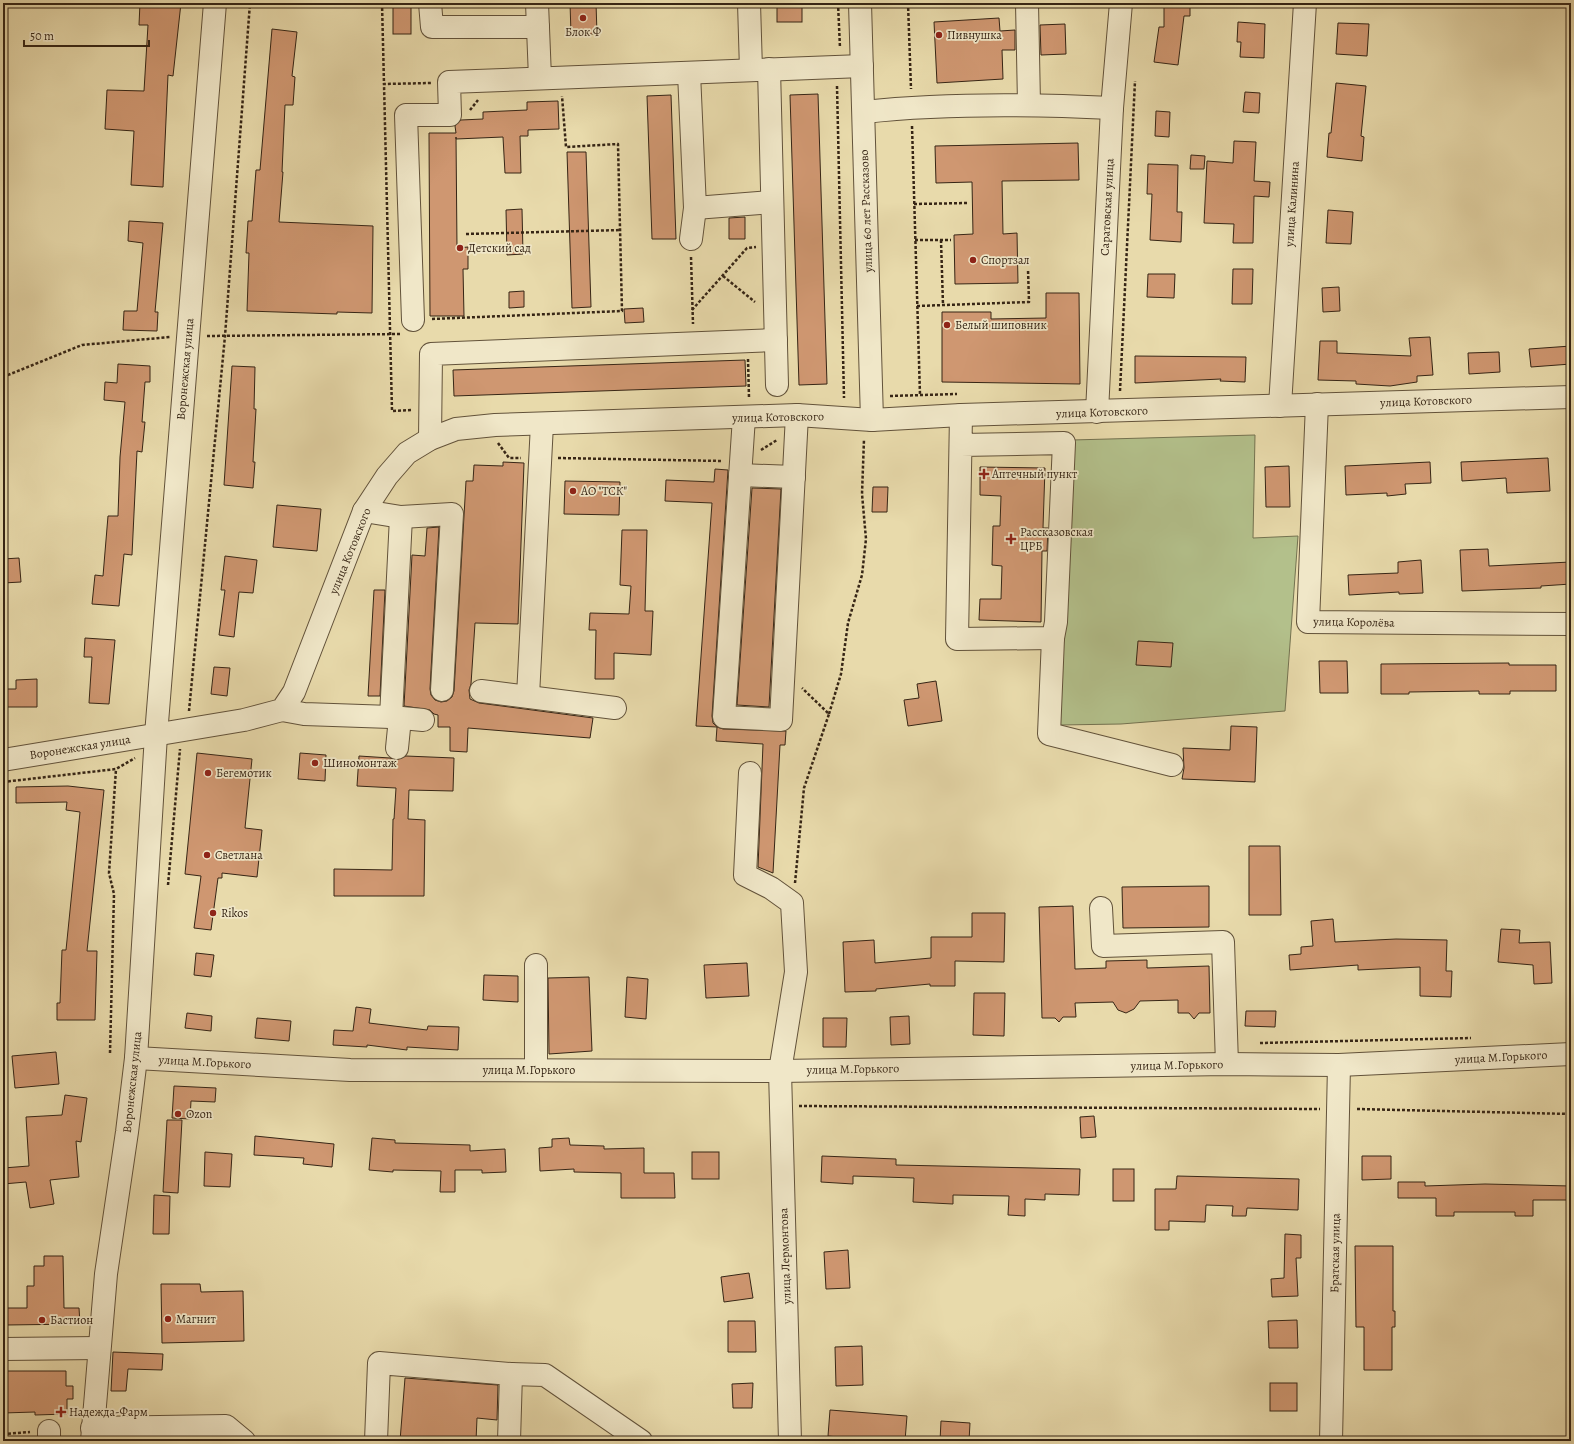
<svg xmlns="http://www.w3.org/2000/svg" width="1574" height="1444" font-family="Alegreya,serif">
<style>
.green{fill:#b3c08b;stroke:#747250}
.building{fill:#cf9771;stroke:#362515}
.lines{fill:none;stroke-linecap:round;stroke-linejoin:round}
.minor-casing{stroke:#62523a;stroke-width:24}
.path{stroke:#362515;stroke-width:2.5;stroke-dasharray:3 2;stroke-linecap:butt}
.minor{stroke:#f0e7c8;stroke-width:22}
.poi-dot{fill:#8f2418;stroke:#f0e7c8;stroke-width:1.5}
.labels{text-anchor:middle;stroke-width:3.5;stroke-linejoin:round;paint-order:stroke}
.poi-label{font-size:12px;fill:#362515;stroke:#f0e7c8;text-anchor:start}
.street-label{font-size:12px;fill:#362515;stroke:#f0e7c8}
</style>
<rect width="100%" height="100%" fill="#e8daab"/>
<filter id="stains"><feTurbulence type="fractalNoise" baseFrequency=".005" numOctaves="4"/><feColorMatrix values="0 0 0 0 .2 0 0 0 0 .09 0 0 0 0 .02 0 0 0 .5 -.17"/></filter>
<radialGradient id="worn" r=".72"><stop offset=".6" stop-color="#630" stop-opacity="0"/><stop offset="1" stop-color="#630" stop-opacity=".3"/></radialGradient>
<polygon class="green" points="1255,435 1253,538 1298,536 1285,711 1121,724 1060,725 1072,440"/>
<g class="building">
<polygon points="140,3 181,3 173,76 168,75 163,187 131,185 134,131 105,129 107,90 144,91 148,25 139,25"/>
<rect x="393" y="3" width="18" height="31"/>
<polygon points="570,3 596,3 597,34 571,34"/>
<rect x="777" y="3" width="25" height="19"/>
<polygon points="1164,3 1190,3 1190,16 1184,16 1178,65 1154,62 1159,27 1164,27"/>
<polygon points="999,18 1000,31 1015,30 1015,50 1002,50 1003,79 937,83 934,22"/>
<polygon points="1238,22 1265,24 1264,58 1240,57 1241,42 1237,42"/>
<polygon points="1338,23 1369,24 1367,56 1336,54"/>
<polygon points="1065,24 1066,54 1041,55 1040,25"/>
<polygon points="272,29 297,32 292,76 295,77 293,105 285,105 282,172 283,172 279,222 373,226 372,313 337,312 337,314 247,311 249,253 246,253 248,221 252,221 256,170 260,170"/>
<polygon points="1336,83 1366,86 1361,136 1364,137 1362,161 1327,157 1329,133 1331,133"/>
<polygon points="1245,92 1260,93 1259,113 1243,112"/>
<polygon points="818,94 827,384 799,385 790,95"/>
<polygon points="671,95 676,239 652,239 647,96"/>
<polygon points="558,101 559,129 528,130 528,136 520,136 521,173 505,173 503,137 456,139 456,137 457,248 468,247 468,269 463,269 464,316 430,316 429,133 456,133 455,126 461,120 483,119 483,112 527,110 527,102"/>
<polygon points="1156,111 1170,112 1169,137 1155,136"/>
<polygon points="1234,141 1256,142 1254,181 1270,182 1269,197 1254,196 1253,243 1233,243 1234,224 1204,223 1207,161 1233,163"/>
<polygon points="1078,143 1079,180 1002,181 1003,234 1017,233 1018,283 955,284 954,235 973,234 972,182 936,183 935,146"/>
<polygon points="567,152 586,152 591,307 572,308"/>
<polygon points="1191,155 1205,156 1204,169 1190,169"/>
<polygon points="1148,164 1178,165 1177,212 1182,212 1181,242 1150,240 1152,194 1147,194"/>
<polygon points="522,209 523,254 507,255 506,210"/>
<polygon points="1328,210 1353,212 1351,244 1326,243"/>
<polygon points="745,217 745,239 729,239 729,218"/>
<polygon points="129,221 163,223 155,312 158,312 157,331 123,330 124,311 137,311 143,243 128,241"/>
<polygon points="1233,269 1253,269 1252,304 1232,304"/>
<polygon points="1148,274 1175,274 1174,298 1147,297"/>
<polygon points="1339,287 1340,311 1323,312 1322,288"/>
<polygon points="524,291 524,307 509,308 509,292"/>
<polygon points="1046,293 1079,293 1080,384 942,382 942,312 991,312 991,319 1046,318"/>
<polygon points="643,308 644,322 625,323 624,309"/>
<polygon points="1430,337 1433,375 1417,376 1417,382 1390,386 1356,384 1356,381 1318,380 1320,341 1337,341 1337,353 1411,356 1409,338"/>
<polygon points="1571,346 1571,364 1531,367 1529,349"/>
<polygon points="1499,352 1500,372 1469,374 1468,353"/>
<polygon points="1135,356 1246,357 1245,382 1220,381 1221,379 1135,383"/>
<polygon points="745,360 746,386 454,396 453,370"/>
<polygon points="118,364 150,366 150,382 145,382 142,422 145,422 142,452 137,451 132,555 124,554 119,606 92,604 95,575 103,576 108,516 118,516 120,457 125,402 104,400 105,382 117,383"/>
<polygon points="232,366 255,367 254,409 256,409 253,462 255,462 253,488 224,485"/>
<polygon points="1548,458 1550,491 1507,493 1506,478 1462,481 1461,462"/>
<polygon points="503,462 524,463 518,624 475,623 471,684 469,690 470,699 479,703 593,718 590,738 468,728 467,752 450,751 450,727 438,727 438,715 434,714 430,710 404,706 412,555 425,556 427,528 439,527 430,689 431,695 435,700 441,702 447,701 452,697 454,691 466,481 473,481 474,465 503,466"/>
<polygon points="1430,462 1431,483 1405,484 1406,494 1387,496 1387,493 1346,495 1345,466"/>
<polygon points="1289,466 1290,507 1266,507 1265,467"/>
<polygon points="980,467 1045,468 1043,528 1048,528 1047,551 1042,551 1041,622 979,620 980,599 1001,599 1002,566 992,565 993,526 1000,526 1001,496 980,495"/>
<polygon points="715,469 728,470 712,716 713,723 717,727 696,726 712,503 665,501 666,480 714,482"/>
<polygon points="565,481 620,482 619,515 564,514"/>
<polygon points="873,487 888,487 887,512 872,512"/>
<polygon points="752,488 781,489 769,707 737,705"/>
<polygon points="277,505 321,509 317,551 273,547"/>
<polygon points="622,530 647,530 645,611 653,611 651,655 614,653 614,679 595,679 596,630 589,630 590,613 629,614 631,586 620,585"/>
<polygon points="1488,549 1489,566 1571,562 1571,584 1541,586 1541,588 1462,591 1460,550"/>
<polygon points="225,556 257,560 253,593 239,592 234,637 219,635 225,590 221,590"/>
<polygon points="19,558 21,582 3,583 3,559"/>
<polygon points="1421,560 1423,593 1399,594 1399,592 1349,595 1348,575 1398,573 1398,562"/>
<polygon points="374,590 385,590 380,696 368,696"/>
<polygon points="85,638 115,640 109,704 89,703 92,657 84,657"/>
<polygon points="1138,641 1173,643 1171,667 1136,665"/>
<polygon points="1319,661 1347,661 1348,693 1320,693"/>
<polygon points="1509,663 1509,665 1556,665 1556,691 1510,691 1510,694 1479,694 1479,691 1409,692 1409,694 1381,694 1381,664"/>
<polygon points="214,667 230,668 227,696 211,694"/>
<polygon points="37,679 37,707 3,707 3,689 16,689 16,680"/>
<polygon points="936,681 942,721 908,726 904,700 919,698 917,684"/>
<polygon points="1231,726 1257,727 1255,782 1182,779 1184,768 1183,748 1230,750"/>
<polygon points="717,727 723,729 786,731 785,745 780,745 773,873 758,867 763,744 716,741"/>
<polygon points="197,753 252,759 245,828 262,830 257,877 222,873 222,878 218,878 211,930 194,928 201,876 185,874"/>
<polygon points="300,753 326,755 325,781 298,779"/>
<polygon points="359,756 390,758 396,760 406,756 454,758 453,791 409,790 408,819 425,820 424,896 334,896 334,869 392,870 393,819 394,819 396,788 357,786"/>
<polygon points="68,786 104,790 87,951 97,951 95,1020 57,1020 57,1003 60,1003 62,950 66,950 80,812 66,810 67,802 16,803 16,787"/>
<polygon points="1249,846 1280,846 1281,915 1249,915"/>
<polygon points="1209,886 1209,927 1123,928 1122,887"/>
<polygon points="1073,906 1075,969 1106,968 1106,961 1147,960 1147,968 1209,966 1210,1013 1199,1013 1194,1019 1189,1013 1178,1013 1178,1000 1140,1001 1134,1009 1126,1013 1118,1010 1113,1002 1075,1003 1076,1017 1063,1017 1059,1022 1055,1018 1042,1018 1039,907"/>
<polygon points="972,913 1005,913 1004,962 955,961 955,986 930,986 930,984 876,989 876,991 845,992 843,942 874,940 875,963 931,958 931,937 972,937"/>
<polygon points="1333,919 1335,942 1396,939 1447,940 1446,971 1452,971 1451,997 1420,996 1420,967 1358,970 1358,965 1290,970 1289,955 1301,954 1301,947 1313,946 1311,921"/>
<polygon points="1501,929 1520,930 1519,943 1550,942 1552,983 1534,984 1533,965 1498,962"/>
<polygon points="196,953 214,955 211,977 194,975"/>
<polygon points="747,963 749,996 706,998 704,965"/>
<polygon points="484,975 518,976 518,1002 483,1000"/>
<polygon points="589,977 592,1051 549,1054 548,978"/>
<polygon points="627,977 648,979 646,1019 625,1017"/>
<polygon points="974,993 1005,993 1004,1036 973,1035"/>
<polygon points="356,1007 371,1009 369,1023 427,1030 428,1026 459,1027 458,1050 407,1047 407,1050 367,1045 367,1047 333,1045 334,1030 353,1031"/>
<polygon points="1246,1011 1276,1011 1275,1027 1245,1026"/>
<polygon points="187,1013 212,1016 211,1031 185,1028"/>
<polygon points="909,1016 910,1044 891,1045 890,1017"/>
<polygon points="257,1018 291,1021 289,1041 255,1038"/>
<polygon points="823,1018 847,1018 846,1047 823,1047"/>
<polygon points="56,1052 59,1084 15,1088 12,1056"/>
<polygon points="174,1086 216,1088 215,1102 191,1101 190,1119 172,1118"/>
<polygon points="65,1095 87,1098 81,1142 76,1141 79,1177 50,1180 54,1204 30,1208 26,1182 3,1184 3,1168 29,1166 26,1117 62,1115"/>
<polygon points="1094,1116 1096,1137 1081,1138 1080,1117"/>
<polygon points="167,1120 182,1120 178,1193 163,1192"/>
<polygon points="255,1136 334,1144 332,1167 303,1164 304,1158 254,1155"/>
<polygon points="372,1138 395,1140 395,1143 470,1145 470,1151 505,1149 506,1172 482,1173 482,1170 455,1170 455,1192 440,1192 441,1171 393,1170 393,1172 369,1170"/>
<polygon points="569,1138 570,1145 604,1146 604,1149 644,1148 644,1173 674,1173 675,1198 621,1198 621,1173 574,1172 574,1169 540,1171 539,1148 552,1147 552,1139"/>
<polygon points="205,1152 232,1154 230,1187 204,1186"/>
<rect x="692" y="1152" width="27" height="27"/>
<polygon points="822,1156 896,1159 896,1165 1080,1169 1079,1195 1045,1194 1045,1200 1025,1199 1025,1216 1008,1215 1009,1196 953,1195 953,1204 913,1202 914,1178 853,1176 853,1184 821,1182"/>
<polygon points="1362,1156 1391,1156 1391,1179 1362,1180"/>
<rect x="1113" y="1169" width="21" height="32"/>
<polygon points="1177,1176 1299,1179 1298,1210 1247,1208 1246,1216 1232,1216 1233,1206 1206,1205 1205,1222 1169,1221 1169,1230 1155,1230 1155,1189 1176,1189"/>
<polygon points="1398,1182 1425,1182 1425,1186 1485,1184 1571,1186 1571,1200 1533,1200 1533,1216 1515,1216 1515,1212 1454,1212 1454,1216 1436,1216 1436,1198 1398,1198"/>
<polygon points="154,1195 170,1196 169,1234 153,1234"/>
<polygon points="1285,1234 1301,1235 1301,1258 1296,1258 1298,1296 1272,1297 1271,1279 1284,1278"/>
<polygon points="1355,1246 1393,1246 1393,1311 1395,1311 1395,1327 1392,1327 1392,1370 1364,1370 1364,1327 1356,1327"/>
<polygon points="848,1250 850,1288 826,1289 824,1252"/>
<polygon points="44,1256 63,1256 64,1308 79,1308 80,1324 6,1325 6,1308 27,1308 27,1286 34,1286 34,1266 44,1266"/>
<polygon points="749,1273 753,1298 724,1302 721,1277"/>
<polygon points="161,1284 200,1284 201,1292 243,1291 244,1341 162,1343"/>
<polygon points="1297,1320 1298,1348 1269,1348 1268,1321"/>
<polygon points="728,1321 755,1321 756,1352 728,1352"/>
<polygon points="862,1346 863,1385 836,1386 835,1347"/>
<polygon points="113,1352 163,1354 162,1370 128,1369 126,1391 111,1391"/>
<polygon points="3,1371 66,1371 66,1386 73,1386 73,1399 67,1399 67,1414 35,1415 35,1412 3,1413"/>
<polygon points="405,1378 498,1385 497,1420 477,1418 476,1441 400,1441"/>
<polygon points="753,1383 752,1408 733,1408 732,1384"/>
<rect x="1270" y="1383" width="27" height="28"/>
<polygon points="830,1410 907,1416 905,1441 879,1441 828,1436"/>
<polygon points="941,1421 970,1423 969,1441 940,1441"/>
</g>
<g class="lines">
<defs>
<g id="minor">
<polyline points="430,3 432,27 538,27"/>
<polyline points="537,3 540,78"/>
<polyline points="749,3 751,70"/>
<polyline points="860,3 872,420"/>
<polyline points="1027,3 1029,104"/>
<polyline points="769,69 777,385"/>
<polyline points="689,73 695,208 691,239"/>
<path d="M864 112C946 103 1029 104 1112 108"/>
<polyline points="695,208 772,202"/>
<polyline points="413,320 406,115 450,115 449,82 862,66"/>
<polyline points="1317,404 1308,622 1571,624"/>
<polyline points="1280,406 1305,3"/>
<polyline points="1097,412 1112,108 1121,3"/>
<polyline points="744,417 724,717 781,720 797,415"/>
<polyline points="430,439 431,354 776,340"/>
<polyline points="961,445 1064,443 1056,622 1053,638 957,639 961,415"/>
<polyline points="740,475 794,477"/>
<polyline points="364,511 401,517 452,514 442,690"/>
<polyline points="1053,638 1049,734 1172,765"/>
<polyline points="481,691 615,708"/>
<polyline points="528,696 542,424"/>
<polyline points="282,710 304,714 391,717 423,720"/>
<polyline points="391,717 401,517"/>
<polyline points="397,748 400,718"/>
<polyline points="3,760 244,720 282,710 294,692 364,511 387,476 407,453 430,439 456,429 495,425 797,415 872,420 961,415 1571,397"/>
<polyline points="750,773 745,875 771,888 792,903 796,972 780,1071 790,1441"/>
<polyline points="1101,908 1103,946 1223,942 1227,1064"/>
<polyline points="136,1058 350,1070 780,1071 1227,1064 1339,1065 1571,1054"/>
<polyline points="536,1070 536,965"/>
<polyline points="3,1349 99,1348"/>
<polyline points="511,1374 545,1375 641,1441"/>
<polyline points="92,1428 226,1426 244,1441"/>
<polyline points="49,1431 49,1441"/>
<polyline points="92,1441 106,1274 127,1132 136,1058 156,735 215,3"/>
<polyline points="376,1441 379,1363 511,1374 509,1441"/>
<polyline points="1331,1441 1339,1065"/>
</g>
</defs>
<use href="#minor" class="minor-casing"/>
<g class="path">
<polyline points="382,3 384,84"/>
<polyline points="838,3 840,48"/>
<polyline points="908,3 911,89"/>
<polyline points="837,86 844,398"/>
<polyline points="470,110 478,100"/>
<polyline points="912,126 920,395"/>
<polyline points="914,204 968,203"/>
<polyline points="466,234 621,230"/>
<polyline points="915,240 951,240"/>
<polyline points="941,240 943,305"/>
<polyline points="691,257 693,324"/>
<polyline points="723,276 755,302"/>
<polyline points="917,306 1029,302 1028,269"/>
<polyline points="692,310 747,248 756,247"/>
<polyline points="432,319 622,311 618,144 566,147 562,96"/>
<polyline points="207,336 400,334"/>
<polyline points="748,359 749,398"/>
<polyline points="3,377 82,345 170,337"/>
<polyline points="1120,391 1135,81"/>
<polyline points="890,396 957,394"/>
<polyline points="411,410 392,411 384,84 431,83"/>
<polyline points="498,443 509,458 521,458"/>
<polyline points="761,450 777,440"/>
<polyline points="558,458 723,461"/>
<polyline points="189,711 225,336 250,3"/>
<polyline points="829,714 841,674 848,623 862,575 866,539 862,494 864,439"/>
<polyline points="3,782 116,769 135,758"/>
<polyline points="795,883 804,788 829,714 802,688"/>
<polyline points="168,885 180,749"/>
<polyline points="1260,1043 1471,1038"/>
<polyline points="110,1053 114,894 109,873 116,769"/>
<polyline points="799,1106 1320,1109"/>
<polyline points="1357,1109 1571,1114"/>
<polyline points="3,1434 30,1432"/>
</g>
<use href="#minor" class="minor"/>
</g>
<g class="poi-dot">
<circle cx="583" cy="18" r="4"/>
<circle cx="939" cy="35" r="4"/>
<circle cx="460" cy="248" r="4"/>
<circle cx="973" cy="260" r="4"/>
<circle cx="947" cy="325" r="4"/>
<path d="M982 468h4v4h4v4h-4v4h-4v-4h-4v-4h4z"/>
<circle cx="573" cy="491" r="4"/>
<path d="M1009 533h4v4h4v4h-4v4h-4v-4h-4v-4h4z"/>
<circle cx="315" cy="763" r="4"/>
<circle cx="208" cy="773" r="4"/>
<circle cx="207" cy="855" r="4"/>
<circle cx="213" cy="913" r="4"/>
<circle cx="178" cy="1114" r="4"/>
<circle cx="168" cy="1319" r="4"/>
<circle cx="42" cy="1320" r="4"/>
<path d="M59 1406h4v4h4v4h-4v4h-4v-4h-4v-4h4z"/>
</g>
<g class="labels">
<g class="poi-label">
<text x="583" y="36" text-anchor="middle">Блок Ф</text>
<text x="947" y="39">Пивнушка</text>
<text x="468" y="252">Детский сад</text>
<text x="981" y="264">Спортзал</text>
<text x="955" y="329">Белый шиповник</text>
<text x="992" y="478">Аптечный пункт</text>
<text x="581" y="495">АО "ТСК"</text>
<text x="1020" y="536">Рассказовская<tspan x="1020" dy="14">ЦРБ</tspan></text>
<text x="323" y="767">Шиномонтаж</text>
<text x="216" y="777">Бегемотик</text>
<text x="215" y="859">Светлана</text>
<text x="221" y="917">Rikos</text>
<text x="186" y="1118">Ozon</text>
<text x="176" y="1323">Магнит</text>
<text x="50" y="1324">Бастион</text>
<text x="69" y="1416">Надежда-Фарм</text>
</g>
<g class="street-label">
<text transform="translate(1292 204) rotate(-86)" y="4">улица Калинина</text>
<text transform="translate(1107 207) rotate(-87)" y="4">Саратовская улица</text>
<text transform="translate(866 211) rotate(-92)" y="4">улица 60 лет Рассказово</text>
<text transform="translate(185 369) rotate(-85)" y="4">Воронежская улица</text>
<text transform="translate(1426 401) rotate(-2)" y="4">улица Котовского</text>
<text transform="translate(1102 412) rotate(-2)" y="4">улица Котовского</text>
<text transform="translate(778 417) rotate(-1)" y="4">улица Котовского</text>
<text transform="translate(350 551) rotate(-68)" y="4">улица Котовского</text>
<text transform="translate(1354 622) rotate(1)" y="4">улица Королёва</text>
<text transform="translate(80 747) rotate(-9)" y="4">Воронежская улица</text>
<text transform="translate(1501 1057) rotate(-3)" y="4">улица М.Горького</text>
<text transform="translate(205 1062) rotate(3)" y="4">улица М.Горького</text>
<text transform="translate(1177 1065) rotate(-1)" y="4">улица М.Горького</text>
<text transform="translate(853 1069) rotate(-1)" y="4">улица М.Горького</text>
<text x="529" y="1074">улица М.Горького</text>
<text transform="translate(132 1082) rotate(-84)" y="4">Воронежская улица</text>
<text transform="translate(1335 1253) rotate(-89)" y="4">Братская улица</text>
<text transform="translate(785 1256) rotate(-92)" y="4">улица Лермонтова</text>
</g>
</g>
<rect width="1574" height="1444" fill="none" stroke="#e8daab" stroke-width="16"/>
<rect x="4" y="4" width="1566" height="1436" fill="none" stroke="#362515" stroke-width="2"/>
<rect x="8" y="8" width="1558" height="1428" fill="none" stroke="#362515"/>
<path d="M24 40v6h125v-6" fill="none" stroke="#362515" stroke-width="2"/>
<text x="30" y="40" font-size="12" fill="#362515" stroke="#f0e7c8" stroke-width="3" paint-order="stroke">50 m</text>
<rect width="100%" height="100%" filter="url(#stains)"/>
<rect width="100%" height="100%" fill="url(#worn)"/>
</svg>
